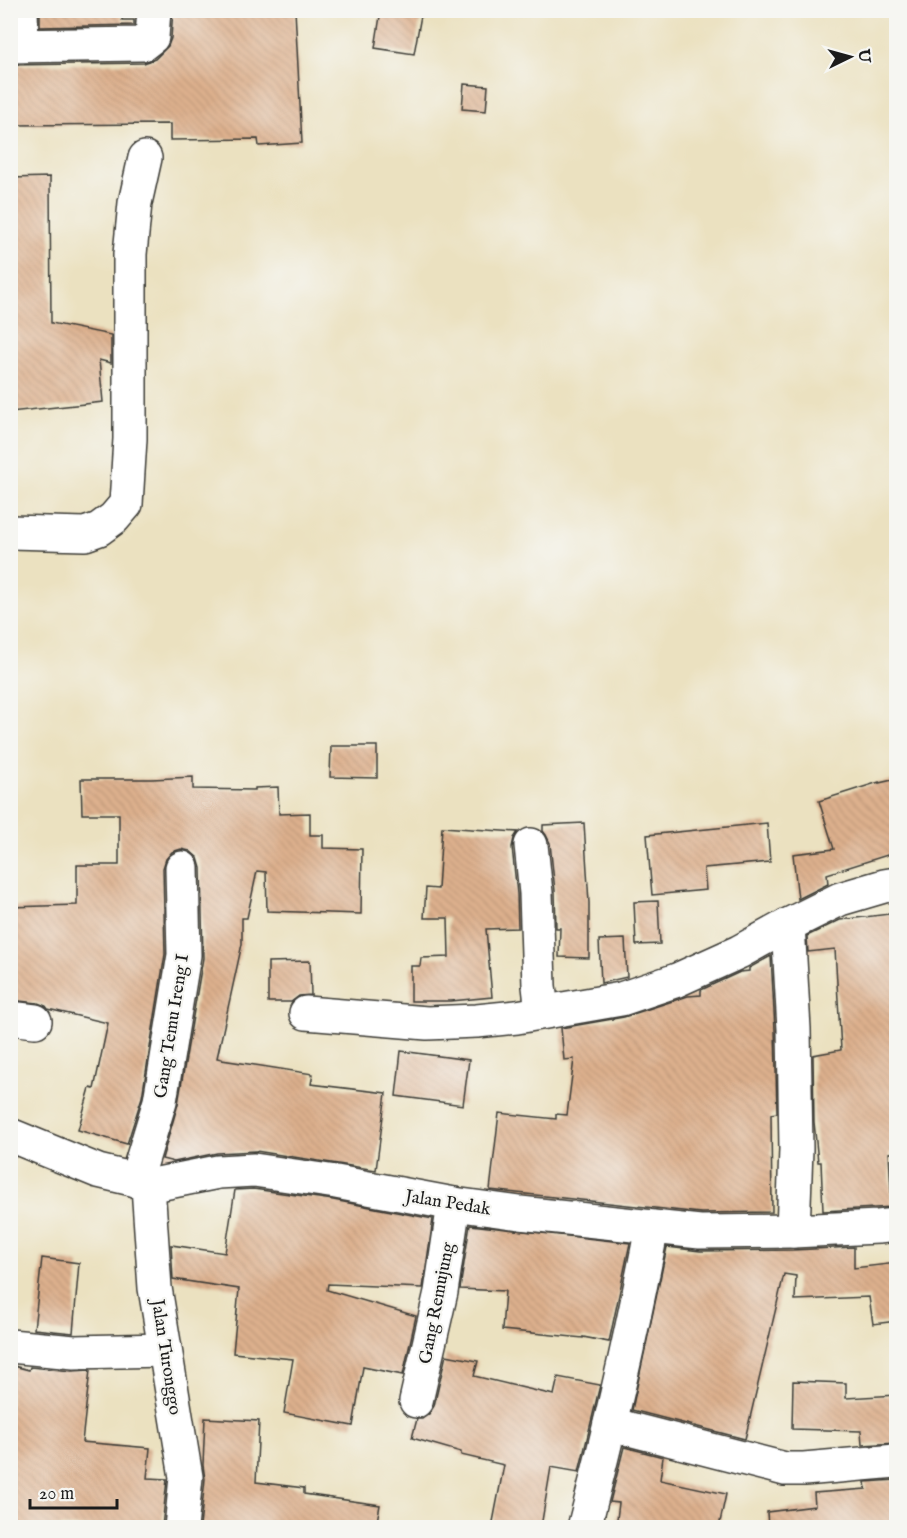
<svg xmlns="http://www.w3.org/2000/svg" width="907" height="1538" font-family="'IM FELL English',serif">
<style>
.building{fill:url(#building-back-hatch)}
.lines{fill:none;stroke-linecap:round;stroke-linejoin:round}
.minor-casing{stroke:#3b3a35;stroke-width:36}
.minor{stroke:#fff;stroke-width:33}
.labels{text-anchor:middle;stroke-width:4.5;stroke-linejoin:round;paint-order:stroke}
.street-label{font-size:18px;fill:#1c1c1c;stroke:#f6f6f2}
</style>
<defs>
<pattern id="building-back-hatch" width="6" height="6" patternUnits="userSpaceOnUse" patternTransform="scale(1.5)"><rect width="6" height="6" fill="#ddb08d"/><path d="M-1 5l2 2M0 0l6 6M5-1l2 2" fill="none" stroke="#bd9779"/></pattern>
</defs>
<rect width="100%" height="100%" fill="#f6f6f2"/>
<filter id="ink" filterUnits="userSpaceOnUse"><feTurbulence type="fractalNoise" baseFrequency=".0167" numOctaves="2"/><feDisplacementMap in="SourceGraphic" scale="12" xChannelSelector="R" yChannelSelector="G"/><feConvolveMatrix kernelMatrix="1 2 1 2 8 2 1 2 1" color-interpolation-filters="sRGB"/></filter>
<filter id="wash" filterUnits="userSpaceOnUse"><feTurbulence type="fractalNoise" baseFrequency=".008" numOctaves="4" result="noise"/><feDisplacementMap in="SourceGraphic" scale="24" xChannelSelector="R" yChannelSelector="G"/><feGaussianBlur stdDeviation="1.35" result="paint"/><feColorMatrix in="noise" values="0 0 0 0 0 0 0 0 0 0 0 0 0 0 0 0 0 1.4 0 .05"/><feComposite in="paint" operator="in"/></filter>
<g filter="url(#wash)">
<rect width="100%" height="100%" fill="#ebe1c0"/>
<g id="blocks">
<g class="building">
<polygon points="40,10 122,10 122,20 134,20 134,25 40,27"/>
<polygon points="173,10 295,10 302,143 259,146 258,139 170,140 170,124 10,125 10,65 144,63 155,59 168,46 171,38"/>
<polygon points="381,10 422,10 414,54 375,48"/>
<polygon points="464,84 488,86 486,111 462,109"/>
<polygon points="50,177 51,323 111,335 111,363 99,360 103,402 10,412 10,178"/>
<polygon points="331,746 377,746 377,778 330,777"/>
<polygon points="193,777 193,789 255,790 255,788 278,787 279,814 310,813 310,835 323,835 323,848 362,849 361,914 267,911 266,872 257,871 247,918 242,918 242,944 217,1058 222,1059 222,1060 313,1074 311,1084 386,1093 376,1170 256,1151 217,1153 174,1162 162,1159 178,1104 203,958 201,868 198,858 190,851 181,849 172,852 166,859 163,868 165,954 142,1097 127,1144 78,1130 90,1088 94,1089 108,1023 48,1009 46,1006 38,1003 10,1000 10,907 77,905 77,865 119,865 119,814 82,814 81,779 152,779"/>
<polygon points="897,779 897,852 827,874 828,884 798,899 793,854 834,849 819,801 879,782 879,783"/>
<polygon points="584,823 589,903 589,958 559,957 560,928 556,928 555,891 550,843 546,835 543,831 543,825"/>
<polygon points="767,823 770,862 704,868 706,890 652,895 647,835"/>
<polygon points="442,827 518,832 514,838 512,847 517,894 518,928 486,929 492,997 451,1001 411,1001 411,966 420,966 421,958 449,957 448,918 424,918 426,888 438,889"/>
<polygon points="658,901 660,944 636,945 634,902"/>
<polygon points="897,913 897,1152 889,1153 892,1207 823,1211 821,1162 818,1162 814,1122 813,1055 841,1050 835,949 808,952 807,936 840,920"/>
<polygon points="625,939 627,977 601,983 599,940"/>
<polygon points="771,956 775,1030 777,1113 771,1114 772,1212 701,1213 490,1190 499,1113 556,1119 556,1114 567,1115 574,1059 564,1060 561,1028 624,1017 688,996 701,995 701,990 740,972 749,971 749,968"/>
<polygon points="310,961 311,995 299,996 291,1002 268,1002 268,962"/>
<polygon points="401,1051 469,1060 463,1105 396,1096"/>
<polygon points="253,1189 333,1200 433,1219 423,1288 328,1284 327,1290 416,1316 403,1375 363,1367 353,1426 284,1413 293,1359 233,1353 239,1289 173,1279 171,1245 225,1253 235,1190"/>
<polygon points="470,1225 630,1243 609,1342 583,1337 583,1338 502,1330 505,1291 460,1289"/>
<polygon points="667,1247 700,1251 793,1250 854,1247 854,1268 897,1263 897,1321 873,1324 869,1297 795,1300 796,1276 784,1274 745,1439 632,1410"/>
<polygon points="42,1258 79,1263 73,1333 34,1329"/>
<polygon points="446,1355 478,1361 474,1376 554,1395 558,1377 600,1385 579,1472 551,1467 541,1527 492,1527 504,1465 461,1455 461,1452 412,1438 417,1419 422,1419 429,1414 434,1406"/>
<polygon points="10,1365 29,1370 30,1367 72,1371 90,1370 82,1442 150,1448 147,1478 167,1479 162,1527 13,1527 15,1521 10,1520"/>
<polygon points="793,1381 846,1383 846,1398 897,1395 897,1443 862,1445 861,1431 792,1429"/>
<polygon points="205,1418 259,1421 256,1482 304,1488 304,1494 380,1505 376,1527 200,1527 205,1479 203,1465"/>
<polygon points="624,1447 663,1457 660,1480 726,1494 719,1527 616,1527 619,1503 610,1502"/>
<polygon points="897,1480 897,1527 768,1527 767,1512 815,1506 814,1493 866,1489 865,1482"/>
</g>
</g>
</g>
<g filter="url(#ink)">
<use href="#blocks" fill-opacity="0" stroke="#3b3a35" stroke-width="1.5"/>
<g class="lines">
<defs>
<g id="minor">
<polyline points="21,10 22,45"/>
<polyline points="10,46 143,44 152,37 154,10"/>
<polyline points="10,532 85,534 99,529 114,518 126,504 130,439 130,254 135,203 145,158"/>
<polyline points="531,845 536,893 539,986 542,1012"/>
<polyline points="788,925 794,1029 796,1149 793,1231"/>
<polyline points="306,1013 427,1023 477,1021 517,1017 621,999 677,980 739,952 788,925 840,899 884,886 896,884"/>
<polyline points="10,1018 35,1021"/>
<polyline points="10,1135 98,1171 136,1180 148,1186 218,1172 254,1170 336,1182 454,1204 520,1213 700,1232 793,1231 878,1227 896,1225"/>
<polyline points="136,1180 160,1101 184,955 182,868"/>
<polyline points="148,1186 155,1288 186,1477 181,1528"/>
<polyline points="10,1346 74,1352 165,1350"/>
<polyline points="416,1401 441,1292 454,1204"/>
<polyline points="610,1424 785,1469 804,1469 896,1461"/>
<path d="M584 1528C610 1428 633 1328 652 1227"/>
</g>
</defs>
<use href="#minor" class="minor-casing"/>
<use href="#minor" class="minor"/>
</g>
</g>
<g class="labels">
<g class="street-label">
<text transform="translate(171 1026) rotate(-81)" y="6">Gang Temu Ireng I</text>
<text transform="translate(448 1202) rotate(9)" y="6">Jalan Pedak</text>
<text transform="translate(436 1303) rotate(-79)" y="6">Gang Remujung</text>
<text transform="translate(167 1357) rotate(81)" y="6">Jalan Turonggo</text>
</g>
</g>
<rect width="907" height="1538" fill="none" stroke="#f6f6f2" stroke-width="36"/>
<g transform="translate(850 57) rotate(85)" stroke="#f6f6f2" stroke-width="4.5" paint-order="stroke">
<path d="M0-4.5L10 22L0 15L-10 22Z" fill="#1c1c1c"/>
<text y="-9" font-size="16" font-weight="bold" text-anchor="middle" fill="#1c1c1c">U</text>
</g>
<path d="M30 1499v9h87v-9" fill="none" stroke="#1c1c1c" stroke-width="3"/>
<text x="39" y="1499" font-size="18" fill="#1c1c1c" stroke="#f6f6f2" stroke-width="4.5" paint-order="stroke">20 m</text>
</svg>
